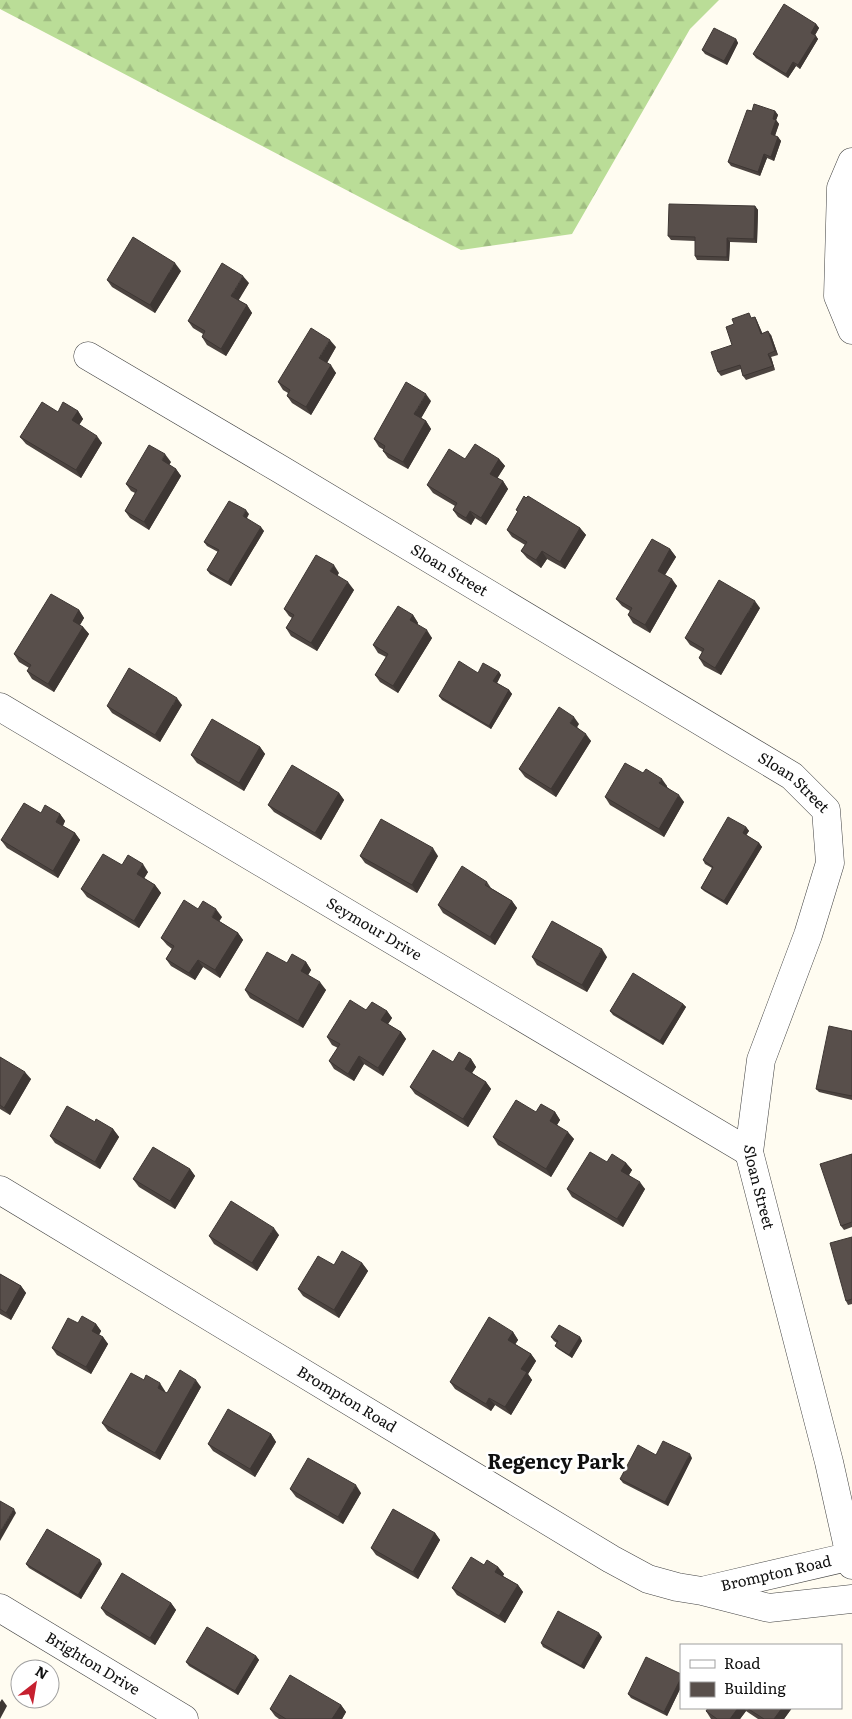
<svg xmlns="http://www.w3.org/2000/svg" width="852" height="1719" font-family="Literata,serif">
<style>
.forest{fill:url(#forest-firs)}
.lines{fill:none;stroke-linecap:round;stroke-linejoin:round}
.minor-casing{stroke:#424242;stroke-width:29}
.minor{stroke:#fff;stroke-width:28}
.wall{fill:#4c4440}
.shaded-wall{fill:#3e3734}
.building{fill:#584f4b;stroke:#3e3734}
.labels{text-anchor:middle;stroke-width:5;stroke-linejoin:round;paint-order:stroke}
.street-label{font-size:15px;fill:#0f0f0f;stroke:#fff}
.district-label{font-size:20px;font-weight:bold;fill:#0f0f0f;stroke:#fff}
</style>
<defs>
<pattern id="forest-firs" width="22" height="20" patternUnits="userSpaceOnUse" patternTransform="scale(1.25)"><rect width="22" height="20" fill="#badd97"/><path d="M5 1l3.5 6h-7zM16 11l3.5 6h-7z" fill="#9fbc81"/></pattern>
</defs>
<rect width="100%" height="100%" fill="#fffcf1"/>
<polygon class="forest" points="0,0 719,0 690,29 572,234 461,250 0,9"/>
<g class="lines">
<defs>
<g id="minor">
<polyline points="852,162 841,188 838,296 852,330"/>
<path id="s1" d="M88 356 280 469 792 776 826 810 830 863 808 935 761 1060 749 1152 829 1462 852 1565"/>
<path id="s2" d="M0 707 749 1152"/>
<path id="s3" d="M0 1190 611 1559 648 1579 677 1587 702 1591 769 1608 852 1599"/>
<path id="s4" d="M706 1590 852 1556"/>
<path id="s5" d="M0 1608 184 1719"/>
</g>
</defs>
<use href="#minor" class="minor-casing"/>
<use href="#minor" class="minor"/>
</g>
<g class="wall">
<polygon points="816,24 819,28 815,35 818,39 800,69 796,66 788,78 756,58 753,54"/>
<polygon points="736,39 738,43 727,65 705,54 702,50"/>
<polygon points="752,111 775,111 778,115 776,120 779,124 775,136 778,137 781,141 774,161 767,158 760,176 731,166 728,162"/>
<polygon points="755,206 758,210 757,243 730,242 729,261 697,260 695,256 695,241 671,240 668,236"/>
<polygon points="181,271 155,313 112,287 107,280"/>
<polygon points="249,283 238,300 247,305 252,313 226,356 207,345 202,337 203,334 193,328 188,321"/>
<polygon points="755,317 757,321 762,333 771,335 778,355 771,357 775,370 746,380 743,376 741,369 721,376 718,372 732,345 752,318"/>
<polygon points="336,347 327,363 336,373 311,415 292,403 287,396 288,393 283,390 278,382"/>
<polygon points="431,401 421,418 426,421 431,429 408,469 388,458 383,451 384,450 379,447 374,439"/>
<polygon points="78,411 83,419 79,425 102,443 81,478 26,444 20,437 58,412"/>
<polygon points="465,459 499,459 505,466 497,478 503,481 508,489 486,525 475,518 471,525 458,517 453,510 455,506 433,493 427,485"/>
<polygon points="171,462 169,465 176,469 181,476 149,530 130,518 125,511 135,493 131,491 126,484"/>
<polygon points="516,510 580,528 586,535 565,569 547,559 541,568 527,558 521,551 525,545 512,537 507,530 518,512"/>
<polygon points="249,514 246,518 264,531 231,586 210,574 207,570 218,552 207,546 204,542"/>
<polygon points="670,549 676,557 665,575 677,586 650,633 633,623 628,615 630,611 622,606 616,599"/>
<polygon points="339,573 337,576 354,590 317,651 291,636 286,628 292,618 289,616 284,609"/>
<polygon points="760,608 721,675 704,666 699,658 702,652 690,645 685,638"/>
<polygon points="79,610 84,618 80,625 83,627 89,634 54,692 32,679 27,671 29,668 19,662 14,654"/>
<polygon points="413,615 418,623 417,625 432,638 398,693 380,682 375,675 386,657 378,653 373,645"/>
<polygon points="499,672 501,675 497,683 509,690 512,694 491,729 442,700 439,696 478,673"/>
<polygon points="182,705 160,742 112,713 107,706"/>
<polygon points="579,724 577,727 591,741 556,797 525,777 519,769"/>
<polygon points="260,747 265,754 244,791 197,763 191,755"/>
<polygon points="643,773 667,786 667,787 684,802 664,837 610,805 605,797"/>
<polygon points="339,793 344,800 321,840 274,812 268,805"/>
<polygon points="41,813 60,814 65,821 63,826 75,833 80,840 58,878 7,848 1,840"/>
<polygon points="746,827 749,831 746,835 759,843 762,847 727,905 704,891 701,888 712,868 705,864 703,860"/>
<polygon points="360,856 438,856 417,893 365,863"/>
<polygon points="122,865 148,872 144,878 155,885 161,893 139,928 87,897 81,889"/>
<polygon points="487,882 491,888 512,901 517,908 495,945 443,913 438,905"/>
<polygon points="222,917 219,921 238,933 243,940 220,978 203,967 195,980 171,966 166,959 172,949 167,945 161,938"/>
<polygon points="532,957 607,957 587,992 537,965"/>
<polygon points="306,962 311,970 308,975 326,990 303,1028 250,998 245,990 287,963"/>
<polygon points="683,1004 686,1007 663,1045 613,1015 610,1011"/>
<polygon points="366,1010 387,1011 392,1018 388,1024 401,1032 406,1039 383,1076 364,1064 354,1081 334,1069 329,1061 338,1048 332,1045 327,1037"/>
<polygon points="852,1031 852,1100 819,1092 816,1089"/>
<polygon points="0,1057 31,1079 10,1115 0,1109"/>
<polygon points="471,1059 476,1067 472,1073 486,1082 491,1089 468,1127 415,1094 410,1087 453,1062"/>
<polygon points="536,1112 555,1112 560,1120 557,1125 574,1139 551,1177 498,1145 493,1137"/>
<polygon points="95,1122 113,1129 119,1137 100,1169 55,1143 50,1136"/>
<polygon points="852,1154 852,1227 844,1230 841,1226"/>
<polygon points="607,1162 626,1163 632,1170 629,1175 645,1189 623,1227 572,1197 567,1189"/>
<polygon points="190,1169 195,1176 175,1209 139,1187 133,1179"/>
<polygon points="279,1235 257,1271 214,1244 209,1236"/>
<polygon points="852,1237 852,1304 848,1305 846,1301"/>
<polygon points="362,1263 368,1271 339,1318 303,1296 298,1289 334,1265"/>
<polygon points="0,1274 21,1286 26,1293 11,1320 0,1314"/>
<polygon points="78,1323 96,1324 101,1331 99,1335 103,1337 108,1344 91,1374 57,1355 52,1348"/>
<polygon points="513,1332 518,1340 515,1344 531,1354 536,1361 528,1374 532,1380 511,1415 495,1405 491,1411 455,1389 450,1382"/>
<polygon points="551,1337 580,1337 582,1341 572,1358 558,1349 555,1346 557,1343 554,1341"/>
<polygon points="144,1380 165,1391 165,1392 167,1393 201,1387 160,1460 108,1431 102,1423"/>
<polygon points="271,1434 276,1442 255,1477 213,1451 208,1444"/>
<polygon points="692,1458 668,1506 623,1483 620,1479"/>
<polygon points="290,1489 361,1493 343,1524 296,1497"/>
<polygon points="435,1533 440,1540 418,1579 376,1555 371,1548"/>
<polygon points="26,1564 102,1564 81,1599 29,1568"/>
<polygon points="484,1565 498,1567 504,1574 503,1576 518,1585 523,1592 505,1623 457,1595 452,1588"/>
<polygon points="171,1603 176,1610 155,1645 106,1615 101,1608"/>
<polygon points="602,1637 584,1669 543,1647 541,1643"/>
<polygon points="256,1656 259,1660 238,1695 189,1666 186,1662"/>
<polygon points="681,1674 681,1687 667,1716 631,1698 628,1694"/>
<polygon points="341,1705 346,1712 342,1719 279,1719 275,1716 270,1709"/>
<polygon points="708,1708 792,1708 784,1719 758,1719 746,1711 740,1719 711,1719 706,1711"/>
</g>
<g class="shaded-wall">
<polygon points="816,24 819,28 814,37 811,33"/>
<polygon points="816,36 818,39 800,69 798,65"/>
<polygon points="736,39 738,43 727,65 724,61"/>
<polygon points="793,62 796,66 788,78 786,74"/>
<polygon points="775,111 778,115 775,123 773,119"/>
<polygon points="776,120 779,124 774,138 771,134"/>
<polygon points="778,137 781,141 774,161 771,157"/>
<polygon points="764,154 767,158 760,176 758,172"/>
<polygon points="755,206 758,210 757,243 754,239"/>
<polygon points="727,238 730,242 729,261 727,257"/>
<polygon points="175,263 181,271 155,313 150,305"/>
<polygon points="243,276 249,283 237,303 231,296"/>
<polygon points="247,305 252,313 226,356 221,349"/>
<polygon points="755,317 757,321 764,337 761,334"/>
<polygon points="768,331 771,335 778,355 775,351"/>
<polygon points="330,340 336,347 325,366 319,358"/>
<polygon points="768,354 771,357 775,370 773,366"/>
<polygon points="331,365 336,373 311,415 306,407"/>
<polygon points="426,394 431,401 419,422 414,414"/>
<polygon points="78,411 83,419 77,428 72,420"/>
<polygon points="426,421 431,429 408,469 403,462"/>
<polygon points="97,436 102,443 81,478 76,470"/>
<polygon points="165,454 171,462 167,468 162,460"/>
<polygon points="499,459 505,466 495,482 490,474"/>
<polygon points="176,469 181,476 149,530 144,522"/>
<polygon points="503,481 508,489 486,525 481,518"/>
<polygon points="246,510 249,514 246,520 243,516"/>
<polygon points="470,511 475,518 471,525 466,518"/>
<polygon points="261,527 264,531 231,586 228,582"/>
<polygon points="580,528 586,535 565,569 560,562"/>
<polygon points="670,549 676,557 663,578 658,571"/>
<polygon points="542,551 547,559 541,568 536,560"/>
<polygon points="334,565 339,573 335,579 330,571"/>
<polygon points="672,579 677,586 650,633 645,625"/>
<polygon points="348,582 354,590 317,651 311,643"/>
<polygon points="755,601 760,608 721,675 715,668"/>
<polygon points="79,610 84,618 78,628 73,621"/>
<polygon points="413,615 418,623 415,628 410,620"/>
<polygon points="83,627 89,634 54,692 48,684"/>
<polygon points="427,630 432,638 398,693 393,686"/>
<polygon points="499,672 501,675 496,685 493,681"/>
<polygon points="509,690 512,694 491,729 489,726"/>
<polygon points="177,698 182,705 160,742 155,735"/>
<polygon points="574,717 579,724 575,730 570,723"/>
<polygon points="586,734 591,741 556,797 551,789"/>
<polygon points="260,747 265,754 244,791 239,783"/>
<polygon points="662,779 667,786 665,790 659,783"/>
<polygon points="339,793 344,800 321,840 315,833"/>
<polygon points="679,795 684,802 664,837 659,829"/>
<polygon points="60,814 65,821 61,829 56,822"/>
<polygon points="746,827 749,831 745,837 743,833"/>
<polygon points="75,833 80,840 58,878 53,871"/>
<polygon points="759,843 762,847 727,905 724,901"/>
<polygon points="433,848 438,856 417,893 412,885"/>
<polygon points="143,864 148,872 142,882 137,874"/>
<polygon points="155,885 161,893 139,928 134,921"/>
<polygon points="512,901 517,908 495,945 490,937"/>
<polygon points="216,909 222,917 217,925 212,917"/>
<polygon points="238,933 243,940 220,978 215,970"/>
<polygon points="602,949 607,957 587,992 582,985"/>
<polygon points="198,960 203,967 195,980 189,973"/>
<polygon points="306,962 311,970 306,979 301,971"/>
<polygon points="320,982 326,990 303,1028 298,1021"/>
<polygon points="683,1004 686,1007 663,1045 660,1041"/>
<polygon points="387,1011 392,1018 386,1027 381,1020"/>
<polygon points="401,1032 406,1039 383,1076 378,1068"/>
<polygon points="359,1056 364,1064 354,1081 348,1074"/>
<polygon points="471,1059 476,1067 470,1076 465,1069"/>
<polygon points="25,1072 31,1079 10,1115 4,1108"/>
<polygon points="486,1082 491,1089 468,1127 463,1119"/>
<polygon points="555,1112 560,1120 555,1128 550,1121"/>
<polygon points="113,1129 119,1137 100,1169 95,1162"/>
<polygon points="568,1132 574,1139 551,1177 546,1169"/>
<polygon points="626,1163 632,1170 627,1178 621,1171"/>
<polygon points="190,1169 195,1176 175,1209 170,1201"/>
<polygon points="640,1182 645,1189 623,1227 617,1219"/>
<polygon points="274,1228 279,1235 257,1271 252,1263"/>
<polygon points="362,1263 368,1271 339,1318 334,1310"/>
<polygon points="21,1286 26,1293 11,1320 6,1313"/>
<polygon points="96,1324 101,1331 97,1338 92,1331"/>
<polygon points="513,1332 518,1340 513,1348 508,1340"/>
<polygon points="103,1337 108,1344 91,1374 86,1367"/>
<polygon points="580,1337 582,1341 572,1358 569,1355"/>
<polygon points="531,1354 536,1361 528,1374 532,1380 511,1415 505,1407 521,1369"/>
<polygon points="196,1380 201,1387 160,1460 155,1453"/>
<polygon points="160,1383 165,1391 163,1395 158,1388"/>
<polygon points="489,1398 495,1405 491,1411 486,1404"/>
<polygon points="271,1434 276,1442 255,1477 250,1469"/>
<polygon points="690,1454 692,1458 668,1506 665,1502"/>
<polygon points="356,1485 361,1493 343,1524 338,1517"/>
<polygon points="14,1509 16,1513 0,1541 0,1532"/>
<polygon points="435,1533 440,1540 418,1579 413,1572"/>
<polygon points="100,1560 102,1564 81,1599 78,1595"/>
<polygon points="498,1567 504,1574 501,1579 495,1572"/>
<polygon points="518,1585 523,1592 505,1623 499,1616"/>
<polygon points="171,1603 176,1610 155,1645 150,1638"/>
<polygon points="599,1633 602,1637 584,1669 581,1666"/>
<polygon points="256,1656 259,1660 238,1695 235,1691"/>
<polygon points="681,1678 681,1687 667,1716 664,1712"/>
<polygon points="2,1699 7,1706 0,1719 0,1702"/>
<polygon points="341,1705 346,1712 342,1719 332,1719"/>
<polygon points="738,1708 744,1708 746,1711 740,1719 730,1719"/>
<polygon points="782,1708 792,1708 784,1719 774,1719"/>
</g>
<g class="building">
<polygon points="784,4 816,24 811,33 816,36 798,65 793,62 786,74 753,54"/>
<polygon points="714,28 736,39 724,61 702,50"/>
<polygon points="754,104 775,111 773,119 776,120 771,134 778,137 771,157 764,154 758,172 728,162 747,110 752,111"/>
<polygon points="669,204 755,206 754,239 727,238 727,257 695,256 695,237 668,236"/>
<polygon points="133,237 175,263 150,305 107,280"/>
<polygon points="222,263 243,276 231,296 247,305 221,349 202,337 205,331 188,321"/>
<polygon points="749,313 751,318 755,317 761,334 768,331 775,351 768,354 773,366 743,376 740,365 718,372 711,352 732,345 726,327 734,324 732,319"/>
<polygon points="311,328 330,340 319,358 331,365 306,407 287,396 290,390 278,382"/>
<polygon points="406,382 426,394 414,414 426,421 403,462 383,451 385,446 374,439"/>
<polygon points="42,402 58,412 63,402 78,411 72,420 97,436 76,470 20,437"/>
<polygon points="475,444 499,459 490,474 503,481 481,518 470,511 466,518 453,510 457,503 427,485 449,449 465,459"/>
<polygon points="149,445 165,454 162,460 176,469 144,522 125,511 137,490 126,484"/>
<polygon points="524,496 526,498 528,496 580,528 560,562 542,551 536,560 521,551 527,542 507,530 518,511 516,510"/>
<polygon points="229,501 246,510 243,516 261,527 228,582 207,570 219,550 204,542"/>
<polygon points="652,539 670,549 658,571 672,579 645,625 628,615 632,608 616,599"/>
<polygon points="316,555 334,565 330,571 348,582 311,643 286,628 294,615 284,609"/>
<polygon points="719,580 755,601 715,668 699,658 704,649 685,638"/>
<polygon points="51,594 79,610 73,621 83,627 48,684 27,671 31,665 14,654"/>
<polygon points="398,606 413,615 410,620 427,630 393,686 375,675 388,654 373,645"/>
<polygon points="459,661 478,673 483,663 499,672 493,681 509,690 489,726 439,696"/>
<polygon points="129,668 177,698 155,735 107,706"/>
<polygon points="559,707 574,717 570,723 586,734 551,789 519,769"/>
<polygon points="212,719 260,747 239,783 191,755"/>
<polygon points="625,763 643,773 646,769 662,779 659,783 679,795 659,829 605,797"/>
<polygon points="292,765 339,793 315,833 268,805"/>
<polygon points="24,803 41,813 45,805 60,814 56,822 75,833 53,871 1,840"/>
<polygon points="728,817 746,827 743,833 759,843 724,901 701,888 713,867 703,860"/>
<polygon points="381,819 433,848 412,885 360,856"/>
<polygon points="103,854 122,865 128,855 143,864 137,874 155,885 134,921 81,889"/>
<polygon points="462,866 487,882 485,885 512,901 490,937 438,905"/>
<polygon points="184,900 198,909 203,901 216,909 212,917 238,933 215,970 198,960 189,973 166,959 174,946 161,938"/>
<polygon points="552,921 602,949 582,985 532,957"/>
<polygon points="267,952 287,963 292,954 306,962 301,971 320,982 298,1021 245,990"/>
<polygon points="633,973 683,1004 660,1041 610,1011"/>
<polygon points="350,1000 366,1010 372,1002 387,1011 381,1020 401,1032 378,1068 359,1056 348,1074 329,1061 340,1044 327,1037"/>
<polygon points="829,1026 852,1031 852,1096 816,1089"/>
<polygon points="433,1050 453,1062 459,1052 471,1059 465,1069 486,1082 463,1119 410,1087"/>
<polygon points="0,1057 25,1072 4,1108 0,1105"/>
<polygon points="516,1100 536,1112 541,1104 555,1112 550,1121 568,1132 546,1169 493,1137"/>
<polygon points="67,1106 95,1122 96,1119 113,1129 95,1162 50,1136"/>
<polygon points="153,1147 190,1169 170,1201 133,1179"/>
<polygon points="590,1152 607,1162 612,1154 626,1163 621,1171 640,1182 617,1219 567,1189"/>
<polygon points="852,1154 852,1222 841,1226 820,1164"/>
<polygon points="231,1201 274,1228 252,1263 209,1236"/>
<polygon points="852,1237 852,1299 846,1301 830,1243"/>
<polygon points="342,1251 362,1263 334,1310 298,1289 318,1256 334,1265"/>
<polygon points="0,1274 21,1286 6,1313 0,1309"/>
<polygon points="82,1316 96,1324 92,1331 103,1337 86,1367 52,1348 68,1318 78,1323"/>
<polygon points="489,1317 513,1332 508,1340 531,1354 521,1369 527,1372 505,1407 489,1398 486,1404 450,1382"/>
<polygon points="559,1325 580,1337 569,1355 555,1346 558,1341 551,1337"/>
<polygon points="180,1370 196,1380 155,1453 102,1423 131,1373 144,1380 146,1375 160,1383 158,1388 167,1393"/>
<polygon points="228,1409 271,1434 250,1469 208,1444"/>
<polygon points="663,1441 690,1454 665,1502 620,1479 638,1445 656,1455"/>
<polygon points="308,1458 356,1485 338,1517 290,1489"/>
<polygon points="0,1501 14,1509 0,1532"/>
<polygon points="393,1509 435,1533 413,1572 371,1548"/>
<polygon points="47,1529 100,1560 78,1595 26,1564"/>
<polygon points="471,1557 484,1565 487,1560 498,1567 495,1572 518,1585 499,1616 452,1588"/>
<polygon points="122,1573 171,1603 150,1638 101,1608"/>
<polygon points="558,1611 599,1633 581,1666 541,1643"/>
<polygon points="207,1627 256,1656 235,1691 186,1662"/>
<polygon points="646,1657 681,1674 681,1678 664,1712 628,1694"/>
<polygon points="290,1675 341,1705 332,1719 286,1719 270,1709"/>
<polygon points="708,1708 738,1708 730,1719 717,1719 706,1711"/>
<polygon points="747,1708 782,1708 774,1719 764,1719"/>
</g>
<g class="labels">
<g class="street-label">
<text dy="5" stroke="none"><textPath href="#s1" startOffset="420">Sloan Street</textPath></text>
<text dy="5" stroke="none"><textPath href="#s1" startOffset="825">Sloan Street</textPath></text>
<text dy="5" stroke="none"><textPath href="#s2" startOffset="435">Seymour Drive</textPath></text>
<text dy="5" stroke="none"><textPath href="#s1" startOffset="1259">Sloan Street</textPath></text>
<text dy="5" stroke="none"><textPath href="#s3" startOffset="405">Brompton Road</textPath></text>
<text dy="5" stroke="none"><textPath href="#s4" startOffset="72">Brompton Road</textPath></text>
<text dy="5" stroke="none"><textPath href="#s5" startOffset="108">Brighton Drive</textPath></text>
</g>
<g class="district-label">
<text x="556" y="1469">Regency Park</text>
</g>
</g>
<rect x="680" y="1644" width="162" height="65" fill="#ffffff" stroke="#9f9f9f"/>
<rect x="690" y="1660" width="25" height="8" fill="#ffffff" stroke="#9f9f9f"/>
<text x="724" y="1669" font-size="15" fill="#0f0f0f">Road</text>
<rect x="690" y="1682" width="25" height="15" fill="#584f4b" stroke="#9f9f9f"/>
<text x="724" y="1694" font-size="15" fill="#0f0f0f">Building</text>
<g transform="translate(35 1684) rotate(31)"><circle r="24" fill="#ffffff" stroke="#9f9f9f"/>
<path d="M0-4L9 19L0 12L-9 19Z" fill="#c6202f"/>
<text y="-8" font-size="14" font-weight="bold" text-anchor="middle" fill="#0f0f0f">N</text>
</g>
</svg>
